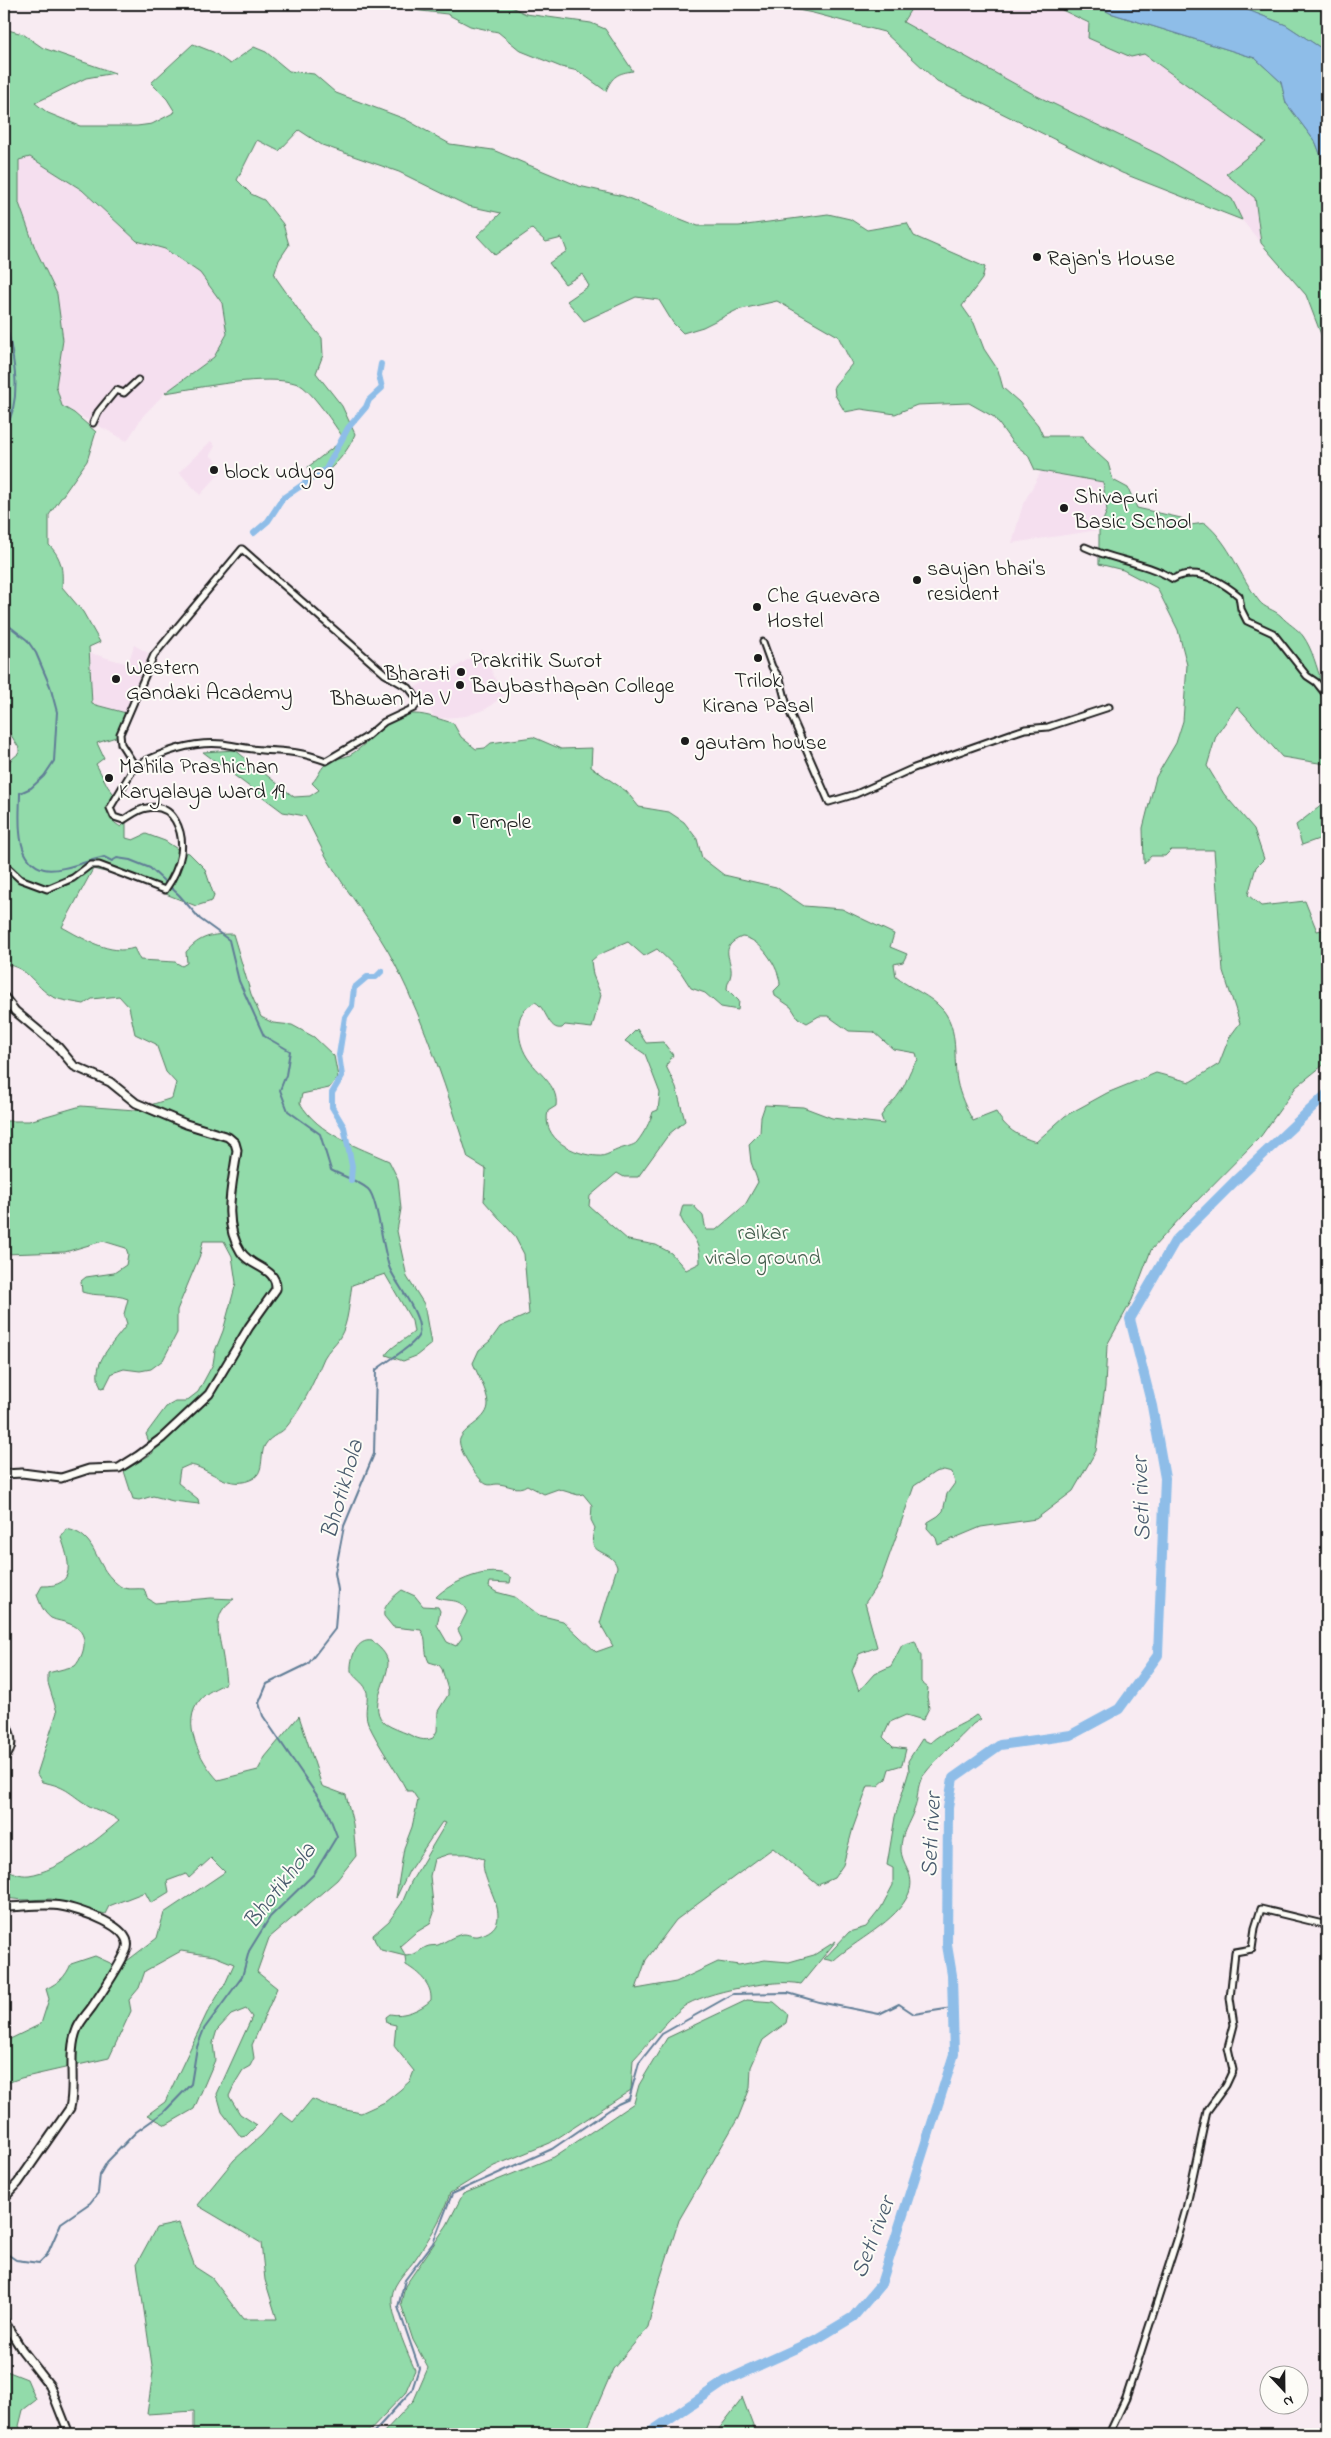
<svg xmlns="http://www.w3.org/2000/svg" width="1331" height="2438" font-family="'Indie Flower',sans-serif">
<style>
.built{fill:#f5dfef}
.green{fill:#92dbaa;stroke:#577c63;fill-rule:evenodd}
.water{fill:#8ebde8;stroke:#607d96}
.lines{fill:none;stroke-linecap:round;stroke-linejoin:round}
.stream{stroke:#607d96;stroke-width:2}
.canal{stroke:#8ebde8;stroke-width:6}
.river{stroke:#8ebde8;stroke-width:10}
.street-casing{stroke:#1c1c1c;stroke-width:9}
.secondary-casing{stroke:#1c1c1c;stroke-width:11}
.street{stroke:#fdfcf7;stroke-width:5}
.secondary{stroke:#fdfcf7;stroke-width:7}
.poi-dot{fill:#1c1c1c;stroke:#fdfcf7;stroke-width:2}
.labels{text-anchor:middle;stroke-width:4;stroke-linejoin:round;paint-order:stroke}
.poi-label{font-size:22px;fill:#1c1c1c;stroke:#fdfcf7;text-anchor:start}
.park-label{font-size:22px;fill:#455f4e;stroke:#fdfcf7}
.water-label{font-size:24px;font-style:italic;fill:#4a5c6e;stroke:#fdfcf7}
</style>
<rect width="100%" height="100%" fill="#f8ebf2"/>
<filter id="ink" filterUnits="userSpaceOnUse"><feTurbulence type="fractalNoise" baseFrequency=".02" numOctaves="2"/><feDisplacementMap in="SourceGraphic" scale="10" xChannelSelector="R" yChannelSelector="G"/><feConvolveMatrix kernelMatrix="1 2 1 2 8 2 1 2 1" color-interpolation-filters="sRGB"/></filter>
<g filter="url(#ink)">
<g class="built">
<polygon points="914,4 1059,4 1060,9 1144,54 1266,142 1255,198 1261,243 1242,220 1232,199 1160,155 1035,95 903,22"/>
<polygon points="30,157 82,190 137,241 165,249 200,273 222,303 227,334 214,357 165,393 143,416 127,441 62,406 56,386 63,340 57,294 35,248 19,203 18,161"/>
<polygon points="211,441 215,446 210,455 224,469 200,495 179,472"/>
<polygon points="1042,470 1103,482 1107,511 1099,530 1012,543 1023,504"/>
<polygon points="134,645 148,653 142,676 126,713 92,705 90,653 128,664"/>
<polygon points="482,650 503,696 486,709 466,716 435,719 415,687 455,668"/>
</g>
<g class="green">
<path d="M396 4H505L526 14 591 23 605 29 633 71C618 73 612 76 606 91L578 71 561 67 521 51 498 32 470 26 447 14 413 10Z"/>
<polygon points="767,4 914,4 903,22 1035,95 1160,155 1232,199 1242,220 1122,173 937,81 884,32 813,13"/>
<polygon points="1059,4 1093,4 1110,13 1255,58 1281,82 1286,103 1316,143 1327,172 1327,350 1306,295 1261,243 1255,198 1226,174 1266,142 1144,54 1131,57 1088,38 1089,23 1060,9"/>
<polygon points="1212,4 1327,4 1327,52 1286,25 1240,7"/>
<path d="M4 29 23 34 43 48 115 73 86 78 35 103 48 113 80 126H137L152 124 175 112 167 99 151 83 193 44 213 52 230 64 254 47 266 52 289 71 314 74 336 93 405 119 450 144 493 150 579 186 623 196 698 226H739L828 214 850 219 867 230 907 223 914 236 985 267 982 279 962 306 974 323 984 349 998 370 1003 388 1019 402 1038 425 1043 436H1083L1088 445 1108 463 1113 480 1128 488 1137 508 1181 518 1190 525 1205 523C1232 546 1238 574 1259 601 1264 608 1275 610 1281 616 1287 623 1298 629 1303 636 1313 650 1316 667 1322 682L1327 681V775L1325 764 1282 757 1237 706 1216 736 1207 766 1224 794 1254 829 1264 859 1256 867 1248 895 1261 906 1305 901 1317 931 1327 929V1062L1296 1087 1261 1136 1182 1216 1151 1250 1132 1300 1107 1345 1105 1387 1096 1451 1073 1491 1036 1519 981 1527 938 1545 936 1538 927 1528 928 1522 938 1516 943 1511 947 1494 955 1483 952 1472 944 1470 935 1472 914 1486 881 1579 865 1603 877 1647 859 1654 852 1671 859 1691 874 1674 891 1666 902 1645 915 1641 921 1656V1682L928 1688 927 1697 929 1708 923 1720 906 1715 890 1722 883 1737 893 1747 906 1749 902 1765 889 1769 886 1779 878 1786H868L853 1828 843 1865 834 1878 818 1885 773 1848 676 1920 646 1960 636 1989 676 1982 718 1962 739 1965 765 1960 789 1962 814 1955 836 1941 801 1984C777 1978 703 1992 683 2007 665 2022 649 2043 633 2060L631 2090 550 2143 494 2166 450 2193C443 2217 430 2237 416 2258 409 2269 393 2282 392 2297 390 2313 408 2354 415 2370L405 2393 366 2434H198L194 2431V2411L147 2414 153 2372 137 2263 156 2228 179 2223 195 2267 212 2278 243 2319H277L265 2280 261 2243 197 2205 234 2160 262 2135 281 2113 293 2122 312 2099 331 2107 361 2113 385 2102 400 2090 410 2081 414 2071 394 2046 396 2025 387 2023 386 2017 390 2014C403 2017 421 2010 431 2000 432 1984 419 1973 406 1965L405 1956 381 1950 375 1941 373 1935 389 1921 402 1903 411 1882 446 1823 442 1822 409 1871 396 1898 404 1848 412 1827 418 1800 412 1791H407C395 1768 379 1747 368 1723 363 1711 370 1698 366 1689 363 1682 354 1678 351 1671 350 1658 357 1638 372 1641 379 1647 387 1653 388 1663 388 1681 366 1709 386 1724 392 1728 401 1731 408 1734 416 1738 424 1742 433 1738L437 1731 438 1711 448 1695V1690L442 1669 439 1665 429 1662C423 1651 428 1639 421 1630L393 1627 384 1616C382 1606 394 1596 402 1590L415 1596 423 1606 438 1607 440 1611 437 1625 447 1642 456 1646 462 1638 458 1630 467 1612C461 1596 447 1603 436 1597 449 1583 494 1562 511 1578L510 1583 490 1582 489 1587 496 1592 515 1597 539 1615 563 1621 596 1652 613 1646 600 1623 617 1567C611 1547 584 1558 595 1528L591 1520 592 1505 583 1494 578 1495 558 1489 544 1494 527 1485C517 1492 508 1484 497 1484 493 1484 490 1486 486 1484 478 1480 456 1447 460 1439 465 1426 489 1420 488 1403 487 1390 478 1376 473 1363L479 1350 490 1341 500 1327 529 1314 524 1254 514 1235 484 1201 486 1169 468 1158C449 1095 425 1024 396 966 377 928 349 896 328 860 320 846 313 831 305 816L283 812 203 752 235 750 294 797 310 796 319 790 312 783C319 776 320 768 328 762 335 758 344 758 350 755 371 743 389 712 415 714 427 714 441 720 453 723L461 737 476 749 485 748 491 743 533 737 561 749 592 748 591 767 626 791 639 807 669 812 684 822 697 839 702 858 724 875 776 887 804 906 842 909 894 934 890 947 907 954 903 962 894 964 896 977C911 989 930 995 943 1010 959 1030 953 1058 957 1081 960 1096 966 1108 973 1121L996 1112C1006 1129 1017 1136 1036 1142L1065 1116 1107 1093 1156 1073 1190 1082 1219 1064 1229 1038 1240 1023 1223 971 1214 850H1171L1165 856H1151L1144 864 1143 828 1156 777 1176 743 1183 721 1187 665 1178 630 1157 588 1123 570 1099 564V530L1107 511 1103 482 1035 470 1028 455 1012 442 994 417 969 403 917 405 895 414 861 409 845 412 835 395 834 386 852 364 838 336 777 301 737 310 703 327 683 333 673 323 659 300 636 297 584 321 567 301 589 286 582 274 565 284 549 263 567 251 562 238 546 242 532 229 495 255 477 236 501 213 468 206 399 172 322 145 299 130 279 151 257 140 237 180 251 194 264 200 283 224 289 245 279 260 274 275 300 312 322 338 323 355 316 373 342 406 355 434C348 452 333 469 316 479L312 477 308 467 344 439C336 427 310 388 298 384 267 373 199 388 165 393L214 357 227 334 222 303 200 273 165 249 137 241 82 190 30 157 19 160V203L35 248 57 294 63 340 56 386 62 406 74 413 96 432 87 461 49 515V545C62 558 63 570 62 587L83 612 100 642 89 647 92 704 126 713 116 737 97 743 104 758 96 764 108 787 114 794C107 808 106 819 121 827L126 822V838L133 840 146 834 165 841 179 850 189 853 205 869 214 896 212 901 196 906 118 875 93 869 62 927C82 938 111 956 134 948L140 960 175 962 182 966 187 963 186 952C200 936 212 934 233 934L251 994 261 1017 273 1023 292 1025 314 1037 334 1056 338 1077 329 1088 302 1094 300 1103C318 1134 358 1147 389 1161L398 1179 401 1209 397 1231 407 1277 424 1304 431 1344 416 1356 403 1361 386 1355C390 1347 406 1339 414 1332L412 1321 385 1274 352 1285C349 1301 349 1322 340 1337 336 1344 328 1350 324 1358 314 1381 304 1405 288 1425 282 1434 271 1435 265 1445 259 1456 266 1474 250 1480 226 1490 207 1466 189 1465L180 1469 178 1483 198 1499 199 1504 173 1501 153 1496 139 1500 133 1499 124 1471 153 1453 146 1434 166 1407 175 1402H185L198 1392 213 1364 215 1351 223 1331 236 1283 232 1256 224 1241H203L200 1255 177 1310V1333L163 1360 151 1369 140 1371 124 1369 112 1373 105 1387 101 1388C89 1363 113 1345 127 1324L124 1314 128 1299C113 1293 97 1297 82 1292L81 1281 86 1277 114 1273 126 1265 128 1254 126 1248 103 1241 65 1252 4 1254V1121H29L81 1106 135 1110 172 1098 176 1083 166 1072 156 1044 135 1034 129 1007 119 996 92 999 84 1004C74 1002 62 1001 53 997 33 986 31 968 4 964V766L19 753V748L6 727 4 714ZM742 937C760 938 780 968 780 985L774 991 775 996 791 1007 798 1018 807 1023 819 1016H828L849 1031 874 1032 893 1049 916 1053 918 1060C909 1069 908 1080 901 1091 896 1100 887 1106 881 1116L884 1124 832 1118 803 1107 765 1105 761 1117 760 1133 749 1144 751 1162 758 1182 745 1205 716 1230H706L703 1216 693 1205H683L680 1216C689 1237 700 1236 700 1263L686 1270 671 1253 656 1245 628 1240 589 1206 590 1196 617 1173 624 1177H638L669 1134 685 1121 676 1087 666 1066 673 1055 663 1042 646 1043 637 1029 625 1041 645 1054 660 1093 658 1110 653 1112C650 1122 644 1133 637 1142 634 1146 624 1147 620 1149 613 1151 605 1157 598 1156 574 1155 541 1139 548 1111L556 1106C559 1085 537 1073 527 1057 521 1047 519 1038 519 1027 518 1015 525 1008 535 1002 547 1008 548 1031 562 1028L565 1025 592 1028 601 995 593 975 591 961 598 955 628 942 644 956 657 949 680 971 691 988 705 993 721 1007 738 1010 739 1001 727 989C727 983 730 980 731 974 733 960 717 947 742 937ZM449 1854H466L484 1859C477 1882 523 1924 478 1936 471 1937 466 1932 459 1935 452 1937 445 1942 438 1945 434 1946 430 1945 426 1947 418 1951 416 1955 406 1956L400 1946 415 1933 430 1924 434 1913 430 1876 434 1859Z"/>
<polygon points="1327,801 1327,836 1302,845 1296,825"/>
<path d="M66 1529C96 1534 93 1560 112 1579 115 1582 120 1587 124 1588 130 1590 138 1588 144 1589L147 1598 155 1603 211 1598 234 1599C212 1613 218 1631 222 1652 224 1662 225 1673 226 1683 217 1688 206 1692 200 1700 180 1722 200 1761 218 1780L258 1770 265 1757 299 1716 322 1786 346 1795 353 1824 356 1856 337 1880 269 1938 257 1972 277 1988 252 2045 254 2058 250 2066 243 2070 235 2083 229 2096 240 2114 257 2125 246 2136 241 2137 222 2112 217 2094 252 2017 246 2009 231 2015 217 2030 213 2043 215 2060 194 2109 166 2125 147 2115 165 2102 207 2013 225 1984 234 1964 214 1956 181 1951 145 1971 139 1988 129 2000 131 2011 109 2058 21 2078 4 2084V2042L41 2024 49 1999 46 1989C59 1982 65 1978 71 1964L95 1956 119 1967 157 1938 164 1913 225 1872 211 1858 189 1878 186 1874 167 1881 169 1892 151 1903 145 1892 109 1906 105 1914 51 1899 23 1900 4 1898V1867C11 1872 20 1876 29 1875 59 1871 97 1840 119 1821 111 1814 101 1812 91 1807 70 1795 69 1787 42 1782L37 1774 57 1712 48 1683V1673L75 1666C86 1653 90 1631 70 1624 64 1621 57 1621 51 1618 43 1612 40 1603 37 1595L42 1586C78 1587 69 1560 61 1537Z"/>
<path d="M976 1715 981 1719 973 1724C958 1741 937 1757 923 1776 916 1786 919 1799 914 1810 909 1824 901 1833 901 1849 901 1864 916 1874 909 1893 898 1921 854 1941 833 1961L824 1959 849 1932 866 1927 881 1908 893 1885V1868L887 1865 895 1817 909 1771 908 1761 922 1739 930 1743C943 1730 961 1727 976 1715Z"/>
<polygon points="747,2000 774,2002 788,2014 786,2023 763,2040 751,2067 750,2088 738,2118 679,2220 658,2285 648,2327 613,2369 585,2434 382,2434 414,2400 428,2368 413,2340 401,2304 405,2286 447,2225 463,2194 554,2157 634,2103 639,2085 667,2038"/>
<polygon points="4,2370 27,2379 36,2400 23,2410 19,2426 24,2434 4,2434"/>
<polygon points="742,2397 756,2434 715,2434 742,2399"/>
</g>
<polygon class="water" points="1093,4 1212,4 1240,7 1286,25 1327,52 1327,172 1316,143 1286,103 1281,82 1255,58 1110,13"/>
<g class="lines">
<g class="stream">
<path d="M4 310C11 353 26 391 4 433"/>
<polyline points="4,560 4,563"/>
<path d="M4 622 27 640 36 653 50 686 57 712 54 761 44 776 31 788 20 793C20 816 13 861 44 869 58 873 89 860 104 857L112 861 117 858 130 860 150 868 179 895 200 919 229 940 239 981 264 1036 290 1051 286 1075 280 1090 288 1111 320 1134 331 1170C342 1176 359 1181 368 1189 378 1198 383 1253 390 1269 398 1287 423 1316 419 1334 416 1345 385 1362 376 1370L374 1454 344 1526 335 1573 338 1590 335 1629 308 1664 267 1684 259 1703 263 1716 327 1810 337 1836 314 1874 270 1917 249 1951 242 1977 204 2029 197 2047 191 2084 164 2112 136 2132 107 2162 100 2174 98 2193 90 2203 61 2223 47 2255 39 2263 16 2260 4 2252"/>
<polyline points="372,2434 412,2390 419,2368 398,2307 405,2280 433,2243 452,2194 552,2149 618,2104 629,2099 639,2063 662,2034 733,1994 788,1993 819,2002 879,2014 899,2004 914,2014 952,2008"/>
</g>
<g class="canal">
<polyline points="254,533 268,521 283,498 326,469 348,428 366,407 369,400 382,388 379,375 381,364"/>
<polyline points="351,1180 352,1166 344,1127 332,1107 332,1093 342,1076 339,1055 345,1017 352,1006 354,988 367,977 376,977 382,971"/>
</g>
<polyline class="river" points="648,2434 727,2380 815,2340 853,2317 881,2284 954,2054 952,1975 947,1945 948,1808 953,1778 1000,1745 1071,1735 1119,1709 1158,1655 1165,1478 1152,1406 1130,1319 1175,1241 1235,1181 1327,1094"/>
<defs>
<g id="street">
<polyline points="93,423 98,412 116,390 124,393 138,380"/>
<path d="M1085 547C1115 561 1146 562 1173 579 1196 566 1221 581 1239 596L1241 609 1247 621 1273 633 1307 676 1316 682 1327 696"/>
<polyline points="763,642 772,667 780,679 787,706 829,802 856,794 914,768 1010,734 1025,729 1048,727 1109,707"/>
<path d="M4 864 20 879 47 889 73 878 90 865H99L165 890C172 880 179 866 181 854 184 832 174 802 147 808 138 809 130 816 123 820L114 817 110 808 135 766 121 744 120 734 154 655 242 549 385 674 409 688 419 701 414 708 384 722 365 738 326 761C299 751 288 752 262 750 249 749 236 746 223 744 191 741 163 752 135 766"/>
<polyline points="1109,2434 1126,2398 1178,2237 1186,2209 1207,2111 1226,2085 1233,2070 1228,2048 1234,2025 1230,1998 1235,1952 1252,1949 1255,1928 1261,1909 1327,1925"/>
</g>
<g id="secondary">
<path d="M4 997 15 1011 58 1047 74 1066 110 1082 136 1103 186 1124 228 1137 235 1143 237 1150C233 1184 221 1221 241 1252 251 1268 277 1267 276 1289L249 1327 209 1394 162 1438 138 1456 119 1468 89 1469 61 1478 22 1473 4 1474"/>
<path d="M4 1721C11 1733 15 1747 4 1758"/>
<path d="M4 1907C22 1907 43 1903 61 1906 78 1909 137 1927 126 1951 117 1971 104 1989 92 2007 87 2014 80 2021 77 2029 67 2053 76 2083 70 2108L18 2183 4 2198"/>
<polyline points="4,2321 22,2350 50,2386 69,2434"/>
</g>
</defs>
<use href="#street" class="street-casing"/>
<use href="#secondary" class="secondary-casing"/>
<use href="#street" class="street"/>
<use href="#secondary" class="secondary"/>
</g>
</g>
<g class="poi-dot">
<circle cx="1037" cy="257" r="5"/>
<circle cx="214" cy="470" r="5"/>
<circle cx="1064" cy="508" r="5"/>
<circle cx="917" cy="580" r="5"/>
<circle cx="757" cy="607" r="5"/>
<circle cx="758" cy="658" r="5"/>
<circle cx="461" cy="672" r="5"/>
<circle cx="116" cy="679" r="5"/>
<circle cx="460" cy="685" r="5"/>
<circle cx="685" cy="741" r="5"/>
<circle cx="109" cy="778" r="5"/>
<circle cx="457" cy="820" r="5"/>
</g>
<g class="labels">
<g class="poi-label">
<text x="1047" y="265">Rajan's House</text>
<text x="224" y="478">block udyog</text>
<text x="1074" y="503">Shivapuri<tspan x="1074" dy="25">Basic School</tspan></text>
<text x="927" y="575">saujan bhai's<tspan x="927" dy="25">resident</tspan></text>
<text x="767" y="602">Che Guevara<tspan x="767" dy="25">Hostel</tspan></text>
<text x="471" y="667">Prakritik Swrot<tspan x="471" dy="25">Baybasthapan College</tspan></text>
<text x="126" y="674">Western<tspan x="126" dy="25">Gandaki Academy</tspan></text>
<text x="450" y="680" text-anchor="end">Bharati<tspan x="450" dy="25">Bhawan Ma V</tspan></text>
<text x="758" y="687" text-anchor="middle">Trilok<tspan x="758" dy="25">Kirana Pasal</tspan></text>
<text x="695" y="749">gautam house</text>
<text x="119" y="773">Mahila Prashichan<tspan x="119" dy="25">Karyalaya Ward 19</tspan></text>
<text x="467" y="828">Temple</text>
</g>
<g class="park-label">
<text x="763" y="1239">raikar<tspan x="763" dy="25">viralo ground</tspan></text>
</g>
<g class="water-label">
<text transform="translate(341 1489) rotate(-74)" y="8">Bhotikhola</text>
<text transform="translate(1140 1499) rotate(-92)" y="8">Seti river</text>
<text transform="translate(930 1835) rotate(-87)" y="8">Seti river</text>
<text transform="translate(279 1885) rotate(-52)" y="8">Bhotikhola</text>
<text transform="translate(872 2237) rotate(-69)" y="8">Seti river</text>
</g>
</g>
<rect width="1331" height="2438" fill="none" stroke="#fdfcf7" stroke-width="20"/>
<rect x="10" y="10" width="1311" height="2418" fill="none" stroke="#1c1c1c" stroke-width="2" filter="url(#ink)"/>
<g transform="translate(1284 2390) rotate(158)"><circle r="24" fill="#fdfcf7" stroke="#a3a29f"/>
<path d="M0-4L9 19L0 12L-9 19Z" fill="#1c1c1c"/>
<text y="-8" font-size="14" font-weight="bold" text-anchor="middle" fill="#1c1c1c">N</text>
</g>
</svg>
